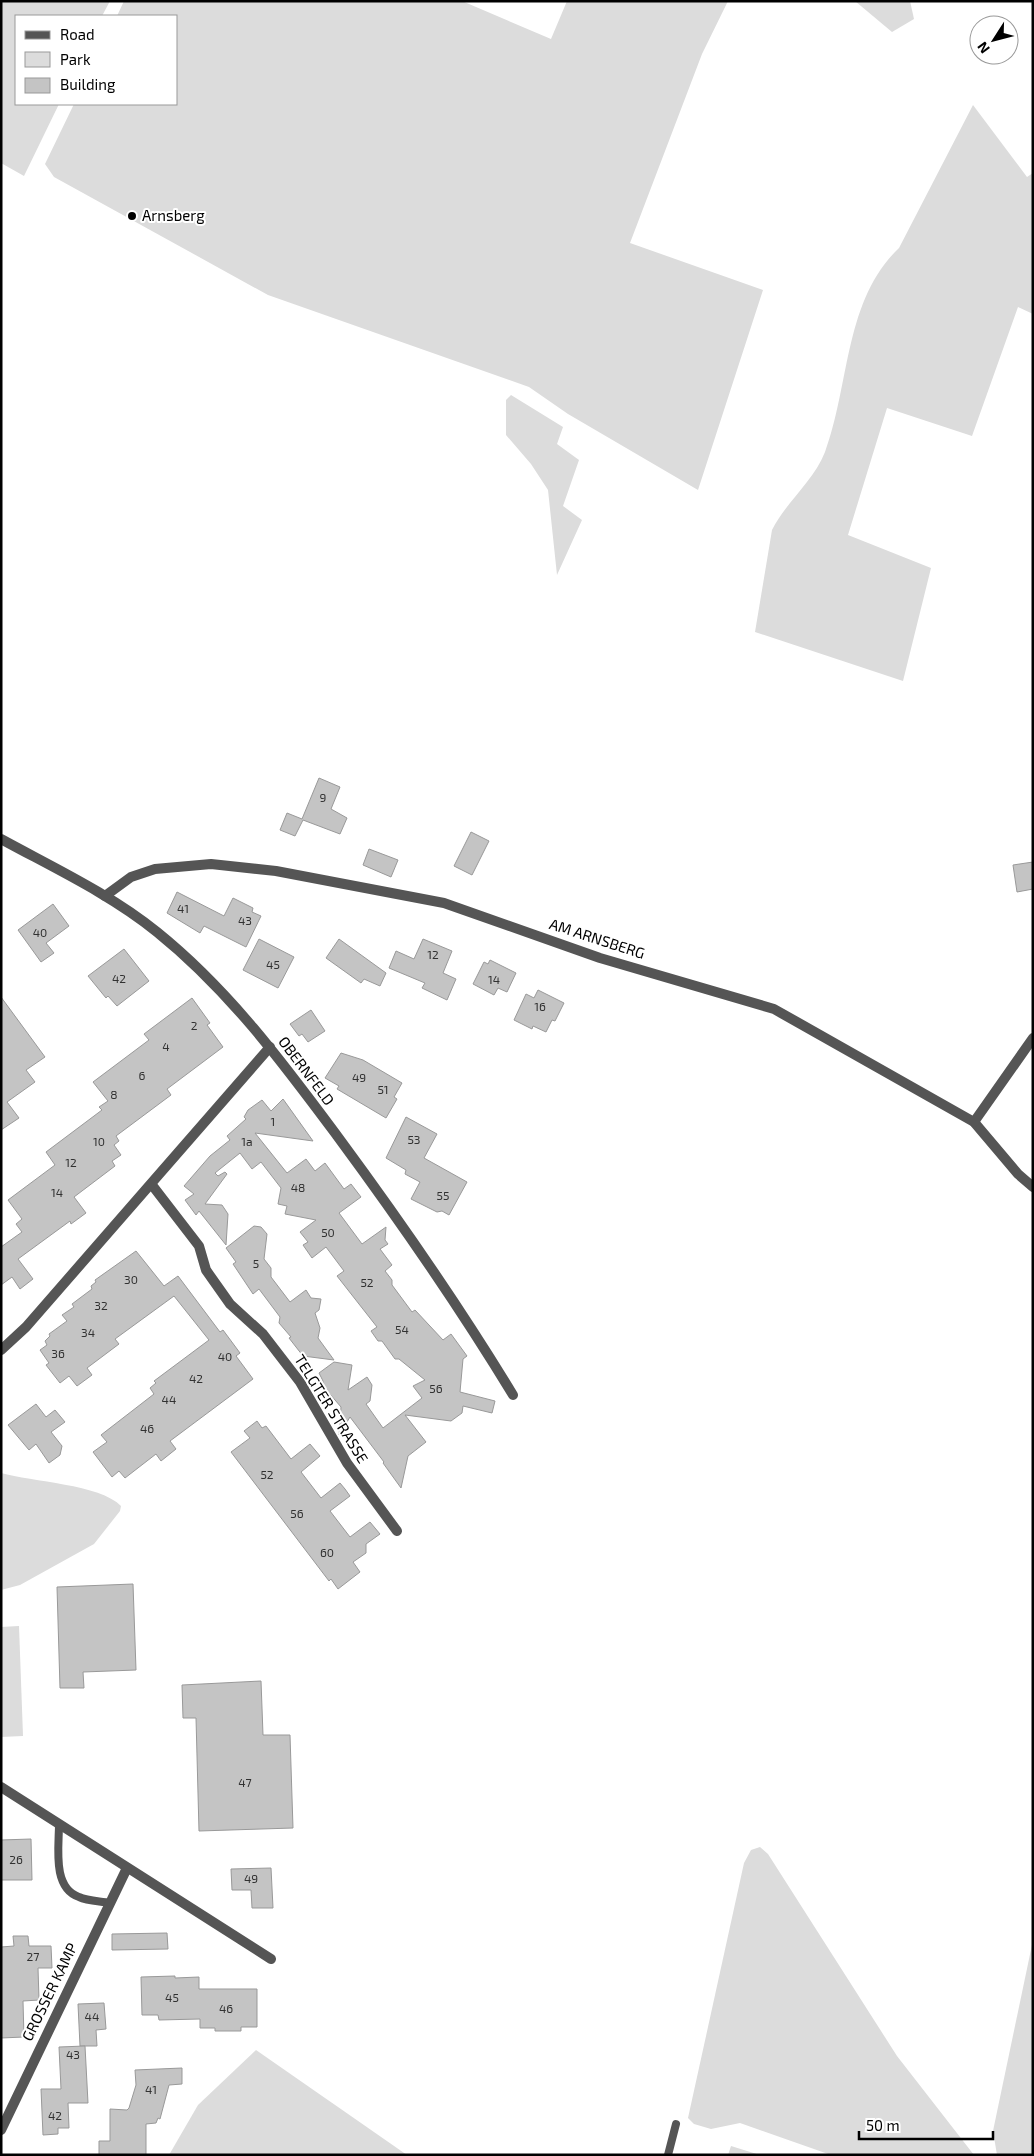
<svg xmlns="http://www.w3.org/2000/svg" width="1034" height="2156" font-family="'Exo 2',sans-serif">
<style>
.green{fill:#dcdcdc}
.building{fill:#c4c4c4;stroke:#999}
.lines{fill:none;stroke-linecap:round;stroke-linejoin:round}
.lane{stroke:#555;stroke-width:8}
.street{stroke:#555;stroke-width:10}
.poi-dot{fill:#000;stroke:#fff;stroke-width:2}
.labels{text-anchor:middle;stroke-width:4;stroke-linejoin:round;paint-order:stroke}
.number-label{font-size:12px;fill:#313131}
.poi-label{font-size:15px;fill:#000;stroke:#fff;text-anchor:start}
.street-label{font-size:15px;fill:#000;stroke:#fff}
</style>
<rect width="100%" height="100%" fill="#fff"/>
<g class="green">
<polygon points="1,1 110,1 102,16 16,16 16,104 59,104 24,176 1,163"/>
<polygon points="124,1 462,1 551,39 567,1 728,1 702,54 630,243 763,290 698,490 568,414 529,387 268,295 54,177 45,164 74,104 176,104 176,16 117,16"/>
<polygon points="855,1 910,1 914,19 892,32"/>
<path d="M973 105 1027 177 1033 173V314L1018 307 972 436 887 408 848 535 931 568 903 681 755 632 772 530C786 502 813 482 825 452 850 385 844 300 899 248Z"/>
<polygon points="511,395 563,427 557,444 579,460 563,506 582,520 557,575 548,490 531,464 506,435 506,400"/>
<path d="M1 1473C32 1482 100 1484 121 1506L120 1511 94 1544 20 1585 1 1590Z"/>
<polygon points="19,1626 23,1736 1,1737 1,1627"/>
<polygon points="760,1847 768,1854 897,2056 974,2155 831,2155 740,2123 711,2129 694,2124 688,2118 744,1863 751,1850"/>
<polygon points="1033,1940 1033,2155 997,2155 993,2131"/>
<polygon points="256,2050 407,2155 169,2155 198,2105"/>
<polygon points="731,2146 760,2155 728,2155"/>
</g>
<g class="building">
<polygon points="319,778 340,787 331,809 347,818 340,834 303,820 295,836 280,830 287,813 302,819"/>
<polygon points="471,832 489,841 472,875 454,866"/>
<polygon points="369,849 398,860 391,877 363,865"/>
<polygon points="1033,862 1033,889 1017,892 1013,865"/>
<polygon points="177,892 224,916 233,898 253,908 252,912 261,916 246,947 204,926 200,933 167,913"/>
<polygon points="53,904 69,926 46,943 54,953 41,962 18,930"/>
<polygon points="259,939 294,957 278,988 243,970"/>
<polygon points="339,939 386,973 380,986 364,979 361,983 326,958"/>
<polygon points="423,939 452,951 443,973 456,979 447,1000 422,988 425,983 389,968 396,951 414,959"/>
<polygon points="124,949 149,981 117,1006 108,996 106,998 88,976"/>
<polygon points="490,960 516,973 507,992 498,988 494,995 473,984 484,962 488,964"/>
<polygon points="538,990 564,1003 555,1021 552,1020 546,1032 533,1026 532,1029 514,1020 526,994 534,998"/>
<polygon points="1,997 45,1057 26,1070 35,1082 7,1102 19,1118 1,1130"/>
<polygon points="192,998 210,1023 207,1025 223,1047 167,1089 171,1095 116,1136 119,1141 114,1145 121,1155 112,1161 115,1166 74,1197 86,1213 71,1224 70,1221 18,1259 33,1279 20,1289 12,1277 1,1285 1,1247 22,1232 16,1224 22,1219 8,1200 55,1165 46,1152 102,1110 99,1107 108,1101 93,1082 149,1040 144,1034"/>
<polygon points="311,1010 325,1031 308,1042 302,1034 299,1036 290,1024"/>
<polygon points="341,1053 363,1060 402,1083 394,1097 397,1099 386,1118 337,1089 339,1086 325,1078"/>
<polygon points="283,1099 313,1141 255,1133 287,1173 306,1159 315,1171 325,1163 344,1189 351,1184 361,1197 339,1213 362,1244 386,1227 385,1240 388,1244 380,1249 392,1265 385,1271 392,1280 392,1285 412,1312 415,1310 443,1340 451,1334 467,1356 463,1359 460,1392 495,1401 492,1413 463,1406 462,1413 451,1421 405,1415 426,1442 408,1456 401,1488 383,1463 384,1462 350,1417 339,1435 341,1407 323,1386 323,1381 319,1373 334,1362 352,1365 348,1390 367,1377 372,1385 370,1401 366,1404 383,1428 422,1398 413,1386 425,1380 399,1359 395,1359 382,1341 378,1341 371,1331 377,1327 337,1276 344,1271 326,1247 312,1258 303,1245 308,1242 300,1232 316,1220 285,1214 287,1206 278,1204 281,1188 261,1162 252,1169 240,1153 215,1173 218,1176 225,1172 227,1174 205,1204 222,1205 228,1214 226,1245 199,1211 196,1215 185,1200 194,1194 184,1186 210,1156 230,1140 227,1136 246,1119 244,1117 248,1110 262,1100 271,1111"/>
<polygon points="406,1117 437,1134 424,1158 467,1182 449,1215 442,1211 437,1212 411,1199 420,1182 405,1174 406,1170 386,1158"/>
<polygon points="254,1226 261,1227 267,1234 264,1259 271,1268 271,1277 290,1302 306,1290 311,1298 321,1299 319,1310 315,1313 320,1328 318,1338 334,1360 303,1356 289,1338 291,1337 279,1323 280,1317 259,1289 253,1294 233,1264 236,1262 226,1248"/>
<polygon points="136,1251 164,1286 178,1276 220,1332 223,1330 240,1353 236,1356 253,1379 170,1441 176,1449 161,1461 156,1454 125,1478 119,1471 112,1477 93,1452 107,1442 101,1435 154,1394 150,1388 156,1383 154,1381 209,1340 174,1296 115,1339 119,1344 87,1368 92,1375 77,1386 69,1376 60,1383 46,1365 49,1363 40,1350 47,1345 45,1341 50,1336 49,1334 67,1321 62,1315 74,1307 72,1304 92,1289 91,1286 96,1282 95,1280"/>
<polygon points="36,1404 46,1417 55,1410 65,1422 51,1432 62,1446 60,1455 49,1463 36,1444 29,1450 8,1425"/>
<polygon points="257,1421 262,1428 266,1426 291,1459 310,1444 320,1456 301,1472 321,1498 340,1483 345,1489 350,1496 330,1511 350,1537 370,1522 380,1534 366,1544 366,1553 353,1562 360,1572 338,1589 331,1579 329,1581 231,1452 250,1438 244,1431"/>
<polygon points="133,1584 136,1670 83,1672 84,1688 60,1688 57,1587"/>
<polygon points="261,1681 263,1735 290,1735 293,1828 199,1831 196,1718 183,1718 182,1685"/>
<polygon points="31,1839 32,1880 1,1880 1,1840"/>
<polygon points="271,1868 273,1908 252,1908 251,1890 232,1890 231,1869"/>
<polygon points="167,1933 168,1949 112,1950 112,1934"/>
<polygon points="13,1936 28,1936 29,1946 51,1946 52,1968 38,1968 39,2000 23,2001 24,2037 1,2038 1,1947 14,1946"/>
<polygon points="175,1976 175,1978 199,1977 199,1989 257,1989 257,2027 241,2027 241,2031 215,2031 215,2028 200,2028 200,2019 159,2020 158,2015 142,2015 141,1977"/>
<polygon points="104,2003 106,2029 96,2030 97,2046 80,2046 78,2004"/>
<polygon points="85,2046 88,2103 68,2103 69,2128 58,2128 58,2134 43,2135 41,2089 61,2089 59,2047"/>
<polygon points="182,2068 182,2084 169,2085 160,2119 158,2118 156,2123 146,2124 146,2155 99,2155 99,2141 110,2141 110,2109 127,2110 129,2108 136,2085 135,2070"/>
</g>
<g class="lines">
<g class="lane">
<path d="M59 1824C59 1847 52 1888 79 1897 88 1901 100 1901 110 1903"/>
<polyline points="668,2155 676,2124"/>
</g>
<g class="street">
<path d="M1 839C54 868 110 894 157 932 229 990 283 1063 338 1137 400 1221 459 1306 513 1395"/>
<polyline points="105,896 131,877 155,869 211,864 276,871 444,903 600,958 774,1009 974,1122 1018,1174 1033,1187"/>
<polyline points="974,1122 1033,1038"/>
<polyline points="152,1185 199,1246 206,1270 230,1304 263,1334 300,1382 347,1463 397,1531"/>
<polyline points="1,1350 26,1327 270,1047"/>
<polyline points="1,1787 271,1959"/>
<polyline points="1,2130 127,1868"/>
</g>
</g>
<circle class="poi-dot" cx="132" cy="216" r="5"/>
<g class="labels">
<g class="number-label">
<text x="323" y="802">9</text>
<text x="183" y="913">41</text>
<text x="245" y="925">43</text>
<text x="40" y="937">40</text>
<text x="433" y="959">12</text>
<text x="273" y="969">45</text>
<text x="119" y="983">42</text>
<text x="494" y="984">14</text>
<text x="540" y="1011">16</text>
<text x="194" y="1030">2</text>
<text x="166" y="1051">4</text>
<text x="142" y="1080">6</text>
<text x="359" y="1082">49</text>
<text x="383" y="1094">51</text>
<text x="114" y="1099">8</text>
<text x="273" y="1126">1</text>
<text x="414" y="1144">53</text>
<text x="99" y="1146">10</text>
<text x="247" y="1146">1a</text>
<text x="71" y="1167">12</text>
<text x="298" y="1192">48</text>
<text x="57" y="1197">14</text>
<text x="443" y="1200">55</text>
<text x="328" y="1237">50</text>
<text x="256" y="1268">5</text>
<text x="131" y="1284">30</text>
<text x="367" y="1287">52</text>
<text x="101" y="1310">32</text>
<text x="402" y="1334">54</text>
<text x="88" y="1337">34</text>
<text x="58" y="1358">36</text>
<text x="225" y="1361">40</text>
<text x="196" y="1383">42</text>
<text x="436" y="1393">56</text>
<text x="169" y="1404">44</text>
<text x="147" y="1433">46</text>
<text x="267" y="1479">52</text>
<text x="297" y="1518">56</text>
<text x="327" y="1557">60</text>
<text x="245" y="1787">47</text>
<text x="16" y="1864">26</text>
<text x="251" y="1883">49</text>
<text x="33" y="1961">27</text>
<text x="172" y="2002">45</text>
<text x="226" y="2013">46</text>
<text x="92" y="2021">44</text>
<text x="73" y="2059">43</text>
<text x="151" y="2094">41</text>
<text x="55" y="2120">42</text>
</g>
<g class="poi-label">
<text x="142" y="221">Arnsberg</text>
</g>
<g class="street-label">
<text transform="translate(597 939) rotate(18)" y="5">AM ARNSBERG</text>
<text transform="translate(306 1071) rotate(53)" y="5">OBERNFELD</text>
<text transform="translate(331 1409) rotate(58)" y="5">TELGTER STRASSE</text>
<text transform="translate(50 1992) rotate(-64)" y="5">GROSSER KAMP</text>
</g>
</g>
<rect width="1034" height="2156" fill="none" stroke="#000000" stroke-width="5"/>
<rect x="15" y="15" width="162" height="90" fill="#ffffff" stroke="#999999"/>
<rect x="25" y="31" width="25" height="8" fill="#555555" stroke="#999999"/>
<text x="60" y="40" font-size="15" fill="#000000">Road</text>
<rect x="25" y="52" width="25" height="15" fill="#dcdcdc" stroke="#999999"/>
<text x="60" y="65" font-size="15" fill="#000000">Park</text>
<rect x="25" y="78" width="25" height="15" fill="#c4c4c4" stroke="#999999"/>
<text x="60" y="90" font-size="15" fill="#000000">Building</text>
<g transform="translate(994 40) rotate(234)"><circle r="24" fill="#ffffff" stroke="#999999"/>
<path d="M0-4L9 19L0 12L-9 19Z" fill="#000000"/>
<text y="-8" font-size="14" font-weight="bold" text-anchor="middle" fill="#000000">N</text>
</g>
<path d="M859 2131v8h134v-8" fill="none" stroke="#000000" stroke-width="2.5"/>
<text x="866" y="2131" font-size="15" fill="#000000" stroke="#ffffff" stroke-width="4" paint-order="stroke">50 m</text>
</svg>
